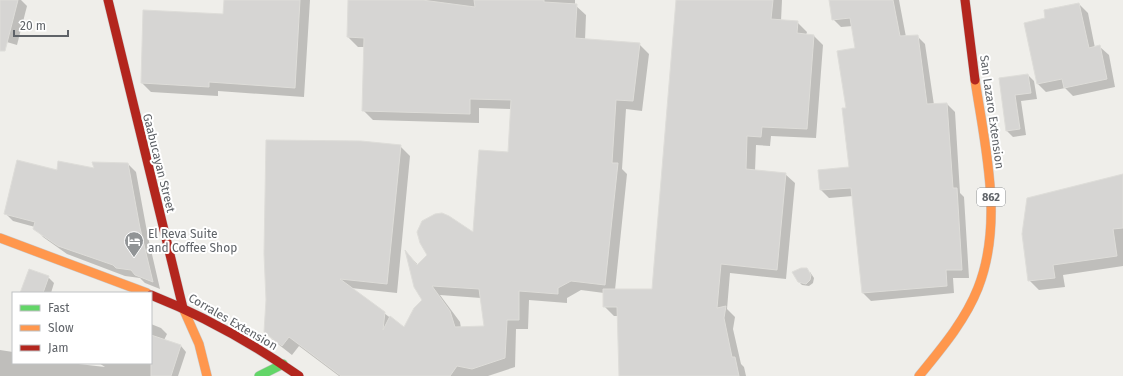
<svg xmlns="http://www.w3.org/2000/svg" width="1123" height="376" font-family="'Fira Sans',sans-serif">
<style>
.shadow{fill:#0003;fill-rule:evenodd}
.building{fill:#d6d5d3;stroke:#deddd9;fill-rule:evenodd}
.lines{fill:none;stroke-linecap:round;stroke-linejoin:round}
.fast-casing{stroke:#cacacb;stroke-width:10}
.slow-casing{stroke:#cacacb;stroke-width:10}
.jam-casing{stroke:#cacacb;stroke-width:10}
.fast{stroke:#63d668;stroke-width:9}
.slow{stroke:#ff974d;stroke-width:9}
.jam{stroke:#b3261e;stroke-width:9}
.labels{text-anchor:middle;stroke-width:4;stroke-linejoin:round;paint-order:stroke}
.shield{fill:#fff;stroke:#8f9295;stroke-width:1}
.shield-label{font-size:11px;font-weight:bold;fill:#5f6368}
.street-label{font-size:12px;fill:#5f6368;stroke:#fff}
.poi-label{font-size:12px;fill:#5f6368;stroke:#fff;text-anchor:start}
</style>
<rect width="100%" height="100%" fill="#efeeea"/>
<g class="shadow">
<polygon points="0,0 21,0 27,6 17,45 0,40"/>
<polygon points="225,0 310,0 304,97 218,91 218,96 151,92 142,83 224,15"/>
<path d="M349 0H575V5L586 15 585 40 639 44 649 54 642 111 626 109 622 169 627 174 615 290H653L677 0H782L781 21 797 22 807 32 806 35 814 36 823 45 816 138 771 136 770 146 756 145 755 171 785 174 795 183 786 279 730 273 727 309 735 317 733 329 741 364 744 367 746 376H620L619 316H614L604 306V293L581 290 567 298V303L529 300 528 329H516L515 367 488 376H339L299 346 292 355 274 341 265 331 400 146 410 156 397 293 351 288 405 329 424 300 407 253 418 265 474 234 509 154 511 109 479 108V123L373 120 363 110 365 47H358L348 37ZM440 295 481 298 486 327 461 328 460 322Z"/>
<polygon points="830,0 899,0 906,37 917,36 925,44 934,105 947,104 955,112 960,193 964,197 969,278 953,278 954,293 871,301 863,293 853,196 829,198 821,190 850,168 847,109 856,49 853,26 841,27 833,19"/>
<polygon points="1079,4 1088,13 1095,48 1100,47 1109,55 1115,87 1073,96 1065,88 1046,92 1037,83 1047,19"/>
<polygon points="1028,75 1034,81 1037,99 1021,101 1026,135 1013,137 1007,131 1000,78"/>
<polygon points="128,164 136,172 148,237 160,289 145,283 140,278 125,276 67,254 43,237 35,227 13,221 5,213 58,171 95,170"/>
<polygon points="1123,175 1123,266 1063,275 1065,287 1039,290 1029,280"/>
<polygon points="810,272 814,278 813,283 809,286 802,285 799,282"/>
<polygon points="48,277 54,283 51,293 23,293"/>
<polygon points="151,324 161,328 167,334 164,340 181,346 186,352 178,376 0,376 0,350 13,352 13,363 70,363 105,367 99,363 151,363"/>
</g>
<g class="building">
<polygon points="0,0 18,0 5,51 0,51"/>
<polygon points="224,0 300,0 295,88 209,82 209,87 141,83 143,10 223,14"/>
<path d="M348 0H422L475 7 474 0H544V2L577 4 575 38 640 43 633 101 616 100 612 163H618L605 285 571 281 558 288V294L519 291V320H507L505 358 472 369 457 366 450 376H341L289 337 282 346 264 332 266 300 264 254 266 140 361 141 401 145 387 284 340 279 385 312 383 330 390 316 404 327 414 308 422 300 414 287 405 250 417 265 427 255 420 243 417 232 422 221 435 214 442 213 449 216 473 232 479 150 508 152 511 100 470 99V114L362 111 364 38 347 37ZM432 286 479 289 484 326 455 327 450 311Z"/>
<polygon points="676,0 773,0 771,19 798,21 797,33 814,35 807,129 762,127 761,137 747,136 746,169 786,173 777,270 721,264 717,308 726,306 724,318 732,357 735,357 739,376 619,376 617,307 603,307 603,289 652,289"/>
<polygon points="829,0 893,0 900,36 918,35 927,104 947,103 953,188 957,188 962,270 946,270 947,286 862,293 851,188 820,190 818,170 849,167 842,108 846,108 837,51 855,48 850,18 832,20"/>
<polygon points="1079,3 1089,48 1100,45 1107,79 1064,88 1062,79 1037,84 1024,23 1045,18 1044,10"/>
<polygon points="1028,74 1031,93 1015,95 1020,129 1006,131 999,78"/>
<polygon points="17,160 57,170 58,161 94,168 92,162 128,163 140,228 153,282 135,275 131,270 116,268 113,265 58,246 33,229 35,222 4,214"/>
<polygon points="1123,174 1123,228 1113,229 1117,256 1053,265 1055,278 1028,281 1022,234 1027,198"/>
<polygon points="801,268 807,268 811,275 810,280 806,284 798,282 792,272"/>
<polygon points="29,269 49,276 43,293 20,293"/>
<polygon points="151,335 181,345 171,376 151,376"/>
</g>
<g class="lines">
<defs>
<polyline id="fast" points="259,376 283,364"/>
<g id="slow">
<polyline points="0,238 147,293"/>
<polyline points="183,308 199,344 207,376"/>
<path d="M919 376C941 349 965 321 978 288 1004 222 985 147 975 80"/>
</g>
<g id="jam">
<polyline points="108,0 183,308"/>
<polyline points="965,0 975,80"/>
<path d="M151 295C204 316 252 343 299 376"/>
</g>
</defs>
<use href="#fast" class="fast-casing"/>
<use href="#slow" class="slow-casing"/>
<use href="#jam" class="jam-casing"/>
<use href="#fast" class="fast"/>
<use href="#slow" class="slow"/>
<use href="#jam" class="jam"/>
</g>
<defs>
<symbol id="hotel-pin" viewBox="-11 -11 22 30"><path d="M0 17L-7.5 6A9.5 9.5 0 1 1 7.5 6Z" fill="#919496" stroke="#fff"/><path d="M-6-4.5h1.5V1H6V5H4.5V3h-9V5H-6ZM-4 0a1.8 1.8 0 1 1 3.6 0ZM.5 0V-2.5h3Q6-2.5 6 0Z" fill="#fff"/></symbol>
</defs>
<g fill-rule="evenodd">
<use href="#hotel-pin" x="123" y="230" width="22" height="30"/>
</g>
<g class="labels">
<rect class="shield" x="977" y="188" width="28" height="18" rx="3"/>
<g class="shield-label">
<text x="991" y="201">862</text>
</g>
<g class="street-label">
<text transform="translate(992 112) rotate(82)" y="4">San Lazaro Extension</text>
<text transform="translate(159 163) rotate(76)" y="4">Gaabucayan Street</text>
<text transform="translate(233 322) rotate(30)" y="4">Corrales Extension</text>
</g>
<g class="poi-label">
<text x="148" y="238">El Reva Suite<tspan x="148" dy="14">and Coffee Shop</tspan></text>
</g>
</g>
<rect x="12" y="292" width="140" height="72" fill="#ffffff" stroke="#bfc1c3"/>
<rect x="20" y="305" width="20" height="6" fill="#63d668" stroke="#bfc1c3"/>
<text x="48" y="312" font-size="12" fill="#5f6368">Fast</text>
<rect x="20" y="325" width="20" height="6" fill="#ff974d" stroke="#bfc1c3"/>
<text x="48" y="332" font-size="12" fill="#5f6368">Slow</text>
<rect x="20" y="345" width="20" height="6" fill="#b3261e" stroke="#bfc1c3"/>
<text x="48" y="352" font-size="12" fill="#5f6368">Jam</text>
<path d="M14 30v6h54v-6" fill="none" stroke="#5f6368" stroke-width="2"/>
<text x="20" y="30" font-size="12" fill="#5f6368" stroke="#ffffff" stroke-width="3" paint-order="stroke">20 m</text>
</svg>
